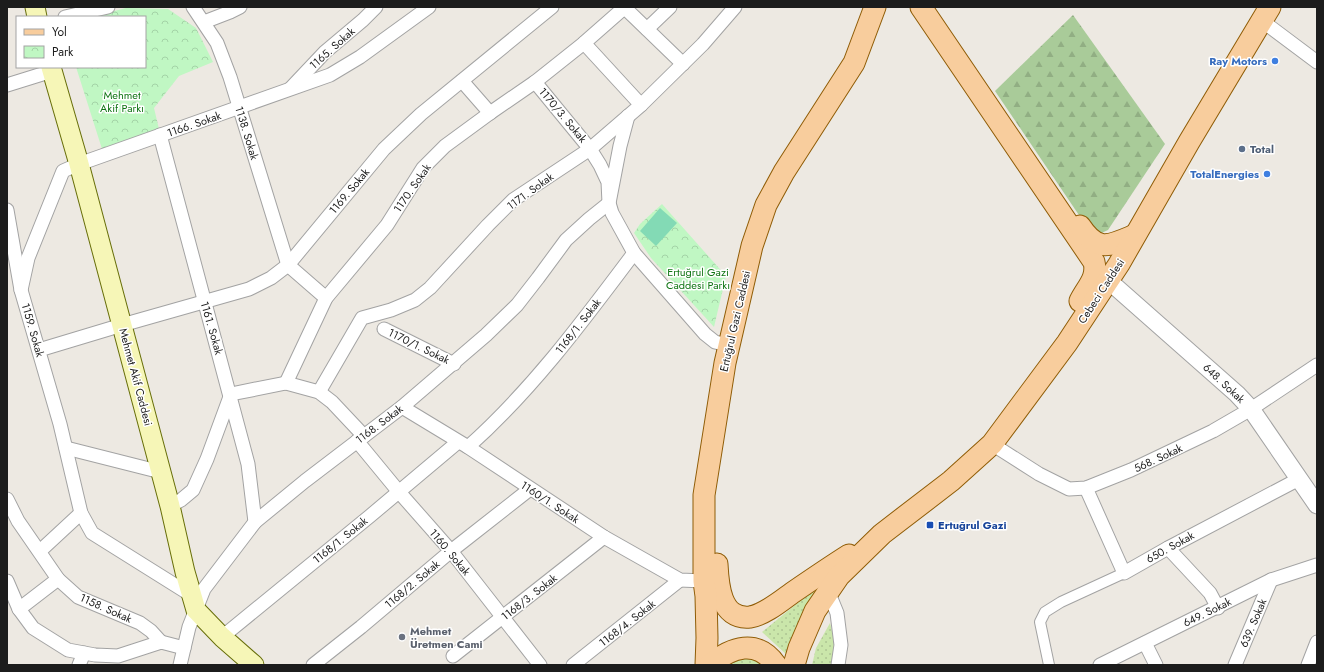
<svg xmlns="http://www.w3.org/2000/svg" width="1324" height="672" font-family="Jost,sans-serif">
<style>
.grass{fill:url(#grass-dots)}
.forest{fill:url(#forest-firs)}
.park{fill:url(#park-crowns)}
.pitch{fill:#83dab5}
.lines{fill:none;stroke-linecap:round;stroke-linejoin:round}
.pedestrian-casing{stroke:#a3a3a3;stroke-width:12}
.minor-casing{stroke:#a3a3a3;stroke-width:15}
.tertiary-casing{stroke:#a3a3a3;stroke-width:19}
.secondary-casing{stroke:#676e09;stroke-width:21}
.primary-casing{stroke:#8f5c06;stroke-width:23}
.pedestrian{stroke:#fff;stroke-width:10}
.minor{stroke:#fff;stroke-width:13}
.tertiary{stroke:#fff;stroke-width:17}
.secondary{stroke:#f6f6b7;stroke-width:19}
.primary{stroke:#f8cd9d;stroke-width:21}
.shop-dot{fill:#3f7fe0;stroke:#fff;stroke-width:1.5}
.service-dot{fill:#5c6f8a;stroke:#fff;stroke-width:1.5}
.transit-dot{fill:#1a4fb4;stroke:#fff;stroke-width:1.5}
.worship-dot{fill:#6b7280;stroke:#fff;stroke-width:1.5}
.labels{text-anchor:middle;stroke-width:3;stroke-linejoin:round;paint-order:stroke}
.street-label{font-size:11px;fill:#1c1c1c;stroke:#fff}
.shop-label{font-size:11px;font-weight:bold;fill:#366cbe;stroke:#fff;text-anchor:end}
.park-label{font-size:11px;fill:#107514;stroke:#fff}
.service-label{font-size:11px;font-weight:bold;fill:#4e5e75;stroke:#fff;text-anchor:start}
.transit-label{font-size:11px;font-weight:bold;fill:#164399;stroke:#fff;text-anchor:start}
.worship-label{font-size:11px;font-weight:bold;fill:#5b616d;stroke:#fff;text-anchor:start}
</style>
<defs>
<pattern id="grass-dots" width="8" height="8" patternUnits="userSpaceOnUse"><rect width="8" height="8" fill="#cae6aa"/><path d="M2 2h.1M6 6h.1" fill="none" stroke="#adc592" stroke-width="1.8" stroke-linecap="round"/></pattern>
<pattern id="forest-firs" width="22" height="20" patternUnits="userSpaceOnUse"><rect width="22" height="20" fill="#a9cb99"/><path d="M5 1l3.5 6h-7zM16 11l3.5 6h-7z" fill="#91ae83"/></pattern>
<pattern id="park-crowns" width="20" height="18" patternUnits="userSpaceOnUse"><rect width="20" height="18" fill="#c0f7c3"/><path d="M2 6a3 3 0 1 1 6 0M12 15a3 3 0 1 1 6 0" fill="none" stroke="#a4d3a7"/></pattern>
</defs>
<rect width="100%" height="100%" fill="#ede9e2"/>
<g class="grass">
<polygon points="816,588 817,589 787,655 762,632"/>
<polygon points="830,623 837,651 835,665 812,665 816,648"/>
<polygon points="738,658 754,658 763,665 729,665"/>
</g>
<polygon class="forest" points="1073,15 1165,144 1108,230 1097,235 1087,227 995,91"/>
<g class="park">
<polygon points="126,8 168,9 196,28 213,62 179,76 154,108 159,129 102,149 76,67 145,67 145,17 91,17"/>
<polygon points="662,204 726,276 714,327 651,258 634,233 640,224"/>
</g>
<polygon class="pitch" points="660,208 677,223 656,246 640,231"/>
<g class="lines">
<defs>
<polyline id="pedestrian" points="1049,665 1040,622 1045,612 1061,602 1124,573"/>
<g id="minor">
<polyline points="193,7 217,43 230,77 288,265 326,298"/>
<polyline points="625,8 683,64"/>
<polyline points="65,17 108,7"/>
<polyline points="1261,20 1317,62"/>
<polyline points="204,22 230,12 240,7"/>
<polyline points="647,29 670,7"/>
<polyline points="584,43 641,105"/>
<polyline points="462,81 490,113"/>
<polyline points="535,82 590,149 600,165 608,182 609,203 612,213 634,253 705,334 715,342 728,345"/>
<polyline points="7,85 52,71"/>
<polyline points="291,88 325,52 363,20 376,7"/>
<polyline points="160,135 248,464 255,522"/>
<polyline points="7,210 21,290 60,424 81,513 92,533 191,595"/>
<polyline points="21,290 28,258 63,171 79,164 330,75 360,57 429,7"/>
<polyline points="384,329 454,364"/>
<polyline points="39,350 122,325 249,289 271,278 288,265 384,149 421,114 552,7"/>
<polyline points="286,383 326,298 387,225 423,168 445,146 490,113 535,82 584,43 625,7"/>
<polyline points="319,392 362,318 391,310 415,300 430,288 488,225 513,200 590,149 641,105 703,44 735,7"/>
<polyline points="402,407 468,447 604,537 680,580 704,581"/>
<polyline points="357,441 399,492 451,551 540,665"/>
<polyline points="992,444 1039,474 1069,489 1086,488 1131,470 1213,431 1251,409 1317,365"/>
<path d="M468 447C532 390 583 321 634 253"/>
<polyline points="66,448 161,472"/>
<polyline points="1086,488 1124,573 1168,548 1299,479"/>
<polyline points="7,499 18,521 58,579 78,597 140,623 151,631 161,642"/>
<polyline points="170,506 181,500 193,490 207,459 231,394 286,383 319,392 332,402 364,436"/>
<polyline points="1168,548 1210,593 1218,608"/>
<polyline points="40,551 81,513"/>
<polyline points="7,581 19,609 33,628 68,650 95,655 118,656 161,642 184,648"/>
<polyline points="828,591 837,613 841,645 838,665"/>
<polyline points="19,609 58,579"/>
<polyline points="222,637 370,516 458,442"/>
<polyline points="1145,643 1156,665"/>
<polyline points="453,656 604,537"/>
<polyline points="79,665 84,653"/>
<polyline points="180,665 189,627 204,589 255,522 305,481 402,407 486,335 517,305 538,278 566,240 589,219 609,203 620,146 628,116"/>
<polyline points="313,665 361,627 451,551 530,489"/>
<polyline points="573,665 680,580"/>
<polyline points="1100,665 1271,580 1317,565"/>
<polyline points="1235,665 1271,580"/>
<polyline points="1308,665 1317,642"/>
</g>
<polyline id="tertiary" points="1109,281 1237,394 1251,409 1317,505"/>
<g id="secondary">
<polyline points="35,7 37,17"/>
<polyline points="51,67 79,164 170,506 185,572 196,610 222,637 254,665"/>
</g>
<g id="primary">
<path d="M921 7 1094 262C1098 278 1087 287 1080 301"/>
<path d="M1080 226C1098 253 1109 246 1135 235"/>
<path d="M717 564C718 584 720 620 750 617 764 615 781 601 792 593 811 580 830 567 849 555"/>
<polyline points="706,665 707,638 706,596 704,581 704,495 725,363 752,246 766,205 784,172 854,63 875,7"/>
<path d="M710 665C731 647 757 638 776 665"/>
<polyline points="794,665 799,648 815,611 839,576 882,534 951,481 992,444 1067,343 1119,264 1189,142 1270,7"/>
</g>
</defs>
<use href="#pedestrian" class="pedestrian-casing"/>
<use href="#minor" class="minor-casing"/>
<use href="#tertiary" class="tertiary-casing"/>
<use href="#secondary" class="secondary-casing"/>
<use href="#primary" class="primary-casing"/>
<use href="#pedestrian" class="pedestrian"/>
<use href="#minor" class="minor"/>
<use href="#tertiary" class="tertiary"/>
<use href="#secondary" class="secondary"/>
<use href="#primary" class="primary"/>
</g>
<g class="shop-dot">
<circle cx="1275" cy="61" r="4"/>
<circle cx="1267" cy="174" r="4"/>
</g>
<circle class="service-dot" cx="1242" cy="149" r="4"/>
<rect class="transit-dot" x="926" y="521" width="8" height="8" rx="2"/>
<circle class="worship-dot" cx="402" cy="637" r="4"/>
<g class="labels">
<g class="street-label">
<text transform="translate(332 48) rotate(-42)" y="4">1165. Sokak</text>
<text transform="translate(563 115) rotate(50)" y="4">1170/3. Sokak</text>
<text transform="translate(194 124) rotate(-19)" y="4">1166. Sokak</text>
<text transform="translate(247 133) rotate(73)" y="4">1138. Sokak</text>
<text transform="translate(412 188) rotate(-55)" y="4">1170. Sokak</text>
<text transform="translate(349 191) rotate(-50)" y="4">1169. Sokak</text>
<text transform="translate(530 191) rotate(-36)" y="4">1171. Sokak</text>
<text transform="translate(1101 291) rotate(-57)" y="4">Cebeci Caddesi</text>
<text transform="translate(735 321) rotate(-77)" y="4">Ertuğrul Gazi Caddesi</text>
<text transform="translate(578 326) rotate(-52)" y="4">1168/1. Sokak</text>
<text transform="translate(212 328) rotate(74)" y="4">1161. Sokak</text>
<text transform="translate(33 330) rotate(74)" y="4">1159. Sokak</text>
<text transform="translate(419 346) rotate(26)" y="4">1170/1. Sokak</text>
<text transform="translate(136 377) rotate(75)" y="4">Mehmet Akif Caddesi</text>
<text transform="translate(1224 383) rotate(43)" y="4">648. Sokak</text>
<text transform="translate(379 424) rotate(-37)" y="4">1168. Sokak</text>
<text transform="translate(1158 458) rotate(-25)" y="4">568. Sokak</text>
<text transform="translate(550 502) rotate(33)" y="4">1160/1. Sokak</text>
<text transform="translate(340 540) rotate(-39)" y="4">1168/1. Sokak</text>
<text transform="translate(1170 547) rotate(-29)" y="4">650. Sokak</text>
<text transform="translate(450 552) rotate(50)" y="4">1160. Sokak</text>
<text transform="translate(412 584) rotate(-40)" y="4">1168/2. Sokak</text>
<text transform="translate(529 597) rotate(-38)" y="4">1168/3. Sokak</text>
<text transform="translate(106 608) rotate(24)" y="4">1158. Sokak</text>
<text transform="translate(1207 612) rotate(-26)" y="4">649. Sokak</text>
<text transform="translate(627 623) rotate(-38)" y="4">1168/4. Sokak</text>
<text transform="translate(1253 623) rotate(-67)" y="4">639. Sokak</text>
</g>
<g class="shop-label">
<text x="1267" y="65">Ray Motors</text>
<text x="1259" y="178">TotalEnergies</text>
</g>
<g class="park-label">
<text x="122" y="99">Mehmet<tspan x="122" dy="13">Akif Parkı</tspan></text>
<text x="698" y="276">Ertuğrul Gazi<tspan x="698" dy="13">Caddesi Parkı</tspan></text>
</g>
<g class="service-label">
<text x="1250" y="153">Total</text>
</g>
<g class="transit-label">
<text x="938" y="529">Ertuğrul Gazi</text>
</g>
<g class="worship-label">
<text x="410" y="635">Mehmet<tspan x="410" dy="13">Üretmen Cami</tspan></text>
</g>
</g>
<rect width="1324" height="672" fill="none" stroke="#1c1c1c" stroke-width="16"/>
<rect x="16" y="16" width="130" height="52" fill="#ffffff" stroke="#a4a4a4"/>
<rect x="24" y="29" width="20" height="6" fill="#f8cd9d" stroke="#a4a4a4"/>
<text x="52" y="36" font-size="12" fill="#1c1c1c">Yol</text>
<rect x="24" y="46" width="20" height="12" fill="url(#park-crowns)" stroke="#a4a4a4"/>
<text x="52" y="56" font-size="12" fill="#1c1c1c">Park</text>
</svg>
